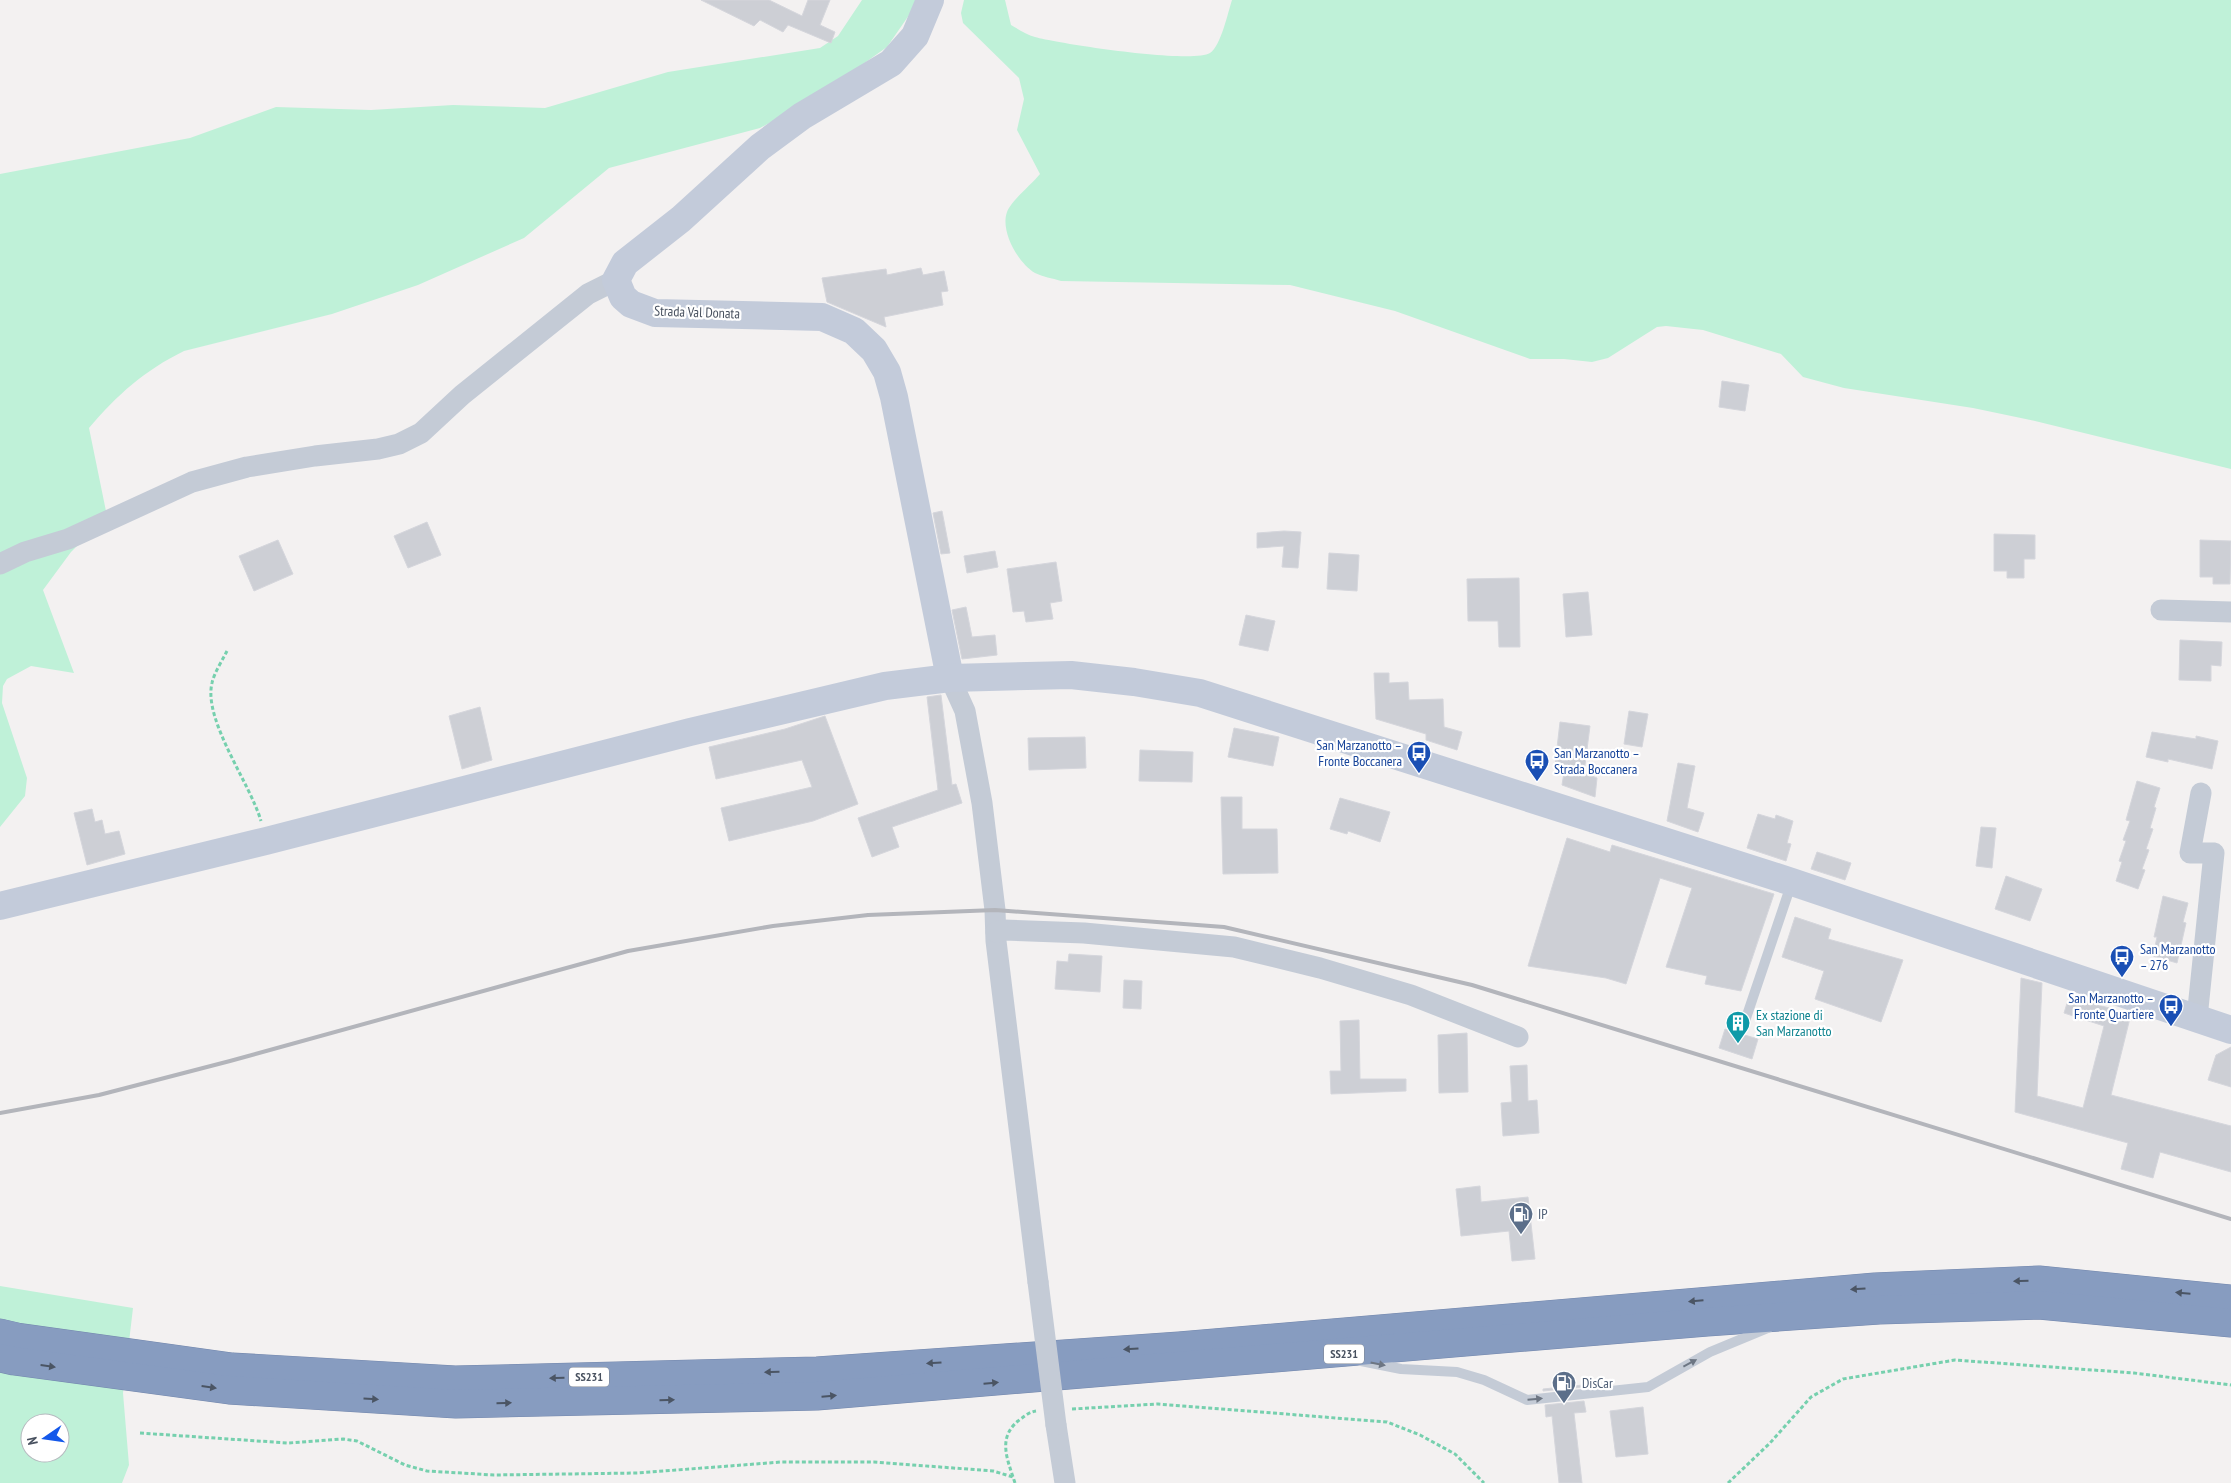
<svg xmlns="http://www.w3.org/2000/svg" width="2231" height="1483" font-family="'PT Sans Narrow',sans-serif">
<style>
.green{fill:#bff1d8;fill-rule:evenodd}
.building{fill:#cdcfd5;stroke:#d5d6dc}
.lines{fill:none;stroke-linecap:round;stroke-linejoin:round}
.highway-casing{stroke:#7387ac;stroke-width:29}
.path{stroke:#76d0ae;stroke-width:3;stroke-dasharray:4 2.5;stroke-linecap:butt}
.lane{stroke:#c4cbd6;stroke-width:10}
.street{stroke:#c4cbd6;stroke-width:21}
.secondary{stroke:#c3cbda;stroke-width:28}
.highway{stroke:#879cc0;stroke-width:28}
.rail{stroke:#b3b5bb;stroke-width:4}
.street-bridge{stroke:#c4cbd6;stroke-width:21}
.oneway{fill:#4b5564}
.oneway2{fill:#6d7683}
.labels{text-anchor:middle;stroke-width:4.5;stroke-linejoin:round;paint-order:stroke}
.shield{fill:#fff;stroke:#7f858f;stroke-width:1}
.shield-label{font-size:12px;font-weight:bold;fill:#48515f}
.street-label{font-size:14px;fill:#48515f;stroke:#fff}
.transit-label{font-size:14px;fill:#164399;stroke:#fff;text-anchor:end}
.culture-label{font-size:14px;fill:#0d838f;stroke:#fff;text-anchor:start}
.service-label{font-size:14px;fill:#4e5e75;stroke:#fff;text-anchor:start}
</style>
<rect width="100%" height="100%" fill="#f3f1f1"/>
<g class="green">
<path d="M862 0H916V5L887 47 818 96 760 128 609 168 524 238 418 285 332 314 184 351C145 370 117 395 89 428L107 516 71 552 43 590 74 673 31 666 7 679 3 686 2 703 27 778 25 796 0 827V174L190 138 276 107 371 110 453 105 545 108 668 72 820 48 838 36Z"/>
<path d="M964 0H1005L1011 25C1018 29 1027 35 1035 37 1060 44 1192 64 1210 53 1221 46 1228 12 1232 0H2231V469L2035 421 1973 408 1844 388 1803 377 1781 354 1703 330 1666 326 1657 327 1608 358 1592 362 1564 359H1530L1395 311 1290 285 1061 281C1052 278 1043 277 1035 273 1018 263 1000 231 1007 212 1011 201 1032 184 1040 174L1017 130 1024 99 1019 78 963 23 961 13Z"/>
<path d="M0 1286 133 1308 123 1393 129 1465 122 1483H0ZM30 1423H60V1453H30Z"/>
</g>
<g class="building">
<polygon points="701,0 769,0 802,16 808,0 830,0 820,25 835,32 831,43 788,25 783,32 760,20 754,26"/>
<polygon points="921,268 923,275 944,271 948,291 941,292 943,305 884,317 886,327 827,302 822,278 886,269 887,275"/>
<polygon points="1722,381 1749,385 1745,411 1719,407"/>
<polygon points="942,511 950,553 941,554 933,513"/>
<polygon points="427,522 441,555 408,568 394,536"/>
<polygon points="1284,531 1301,532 1298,568 1282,567 1284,546 1257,548 1257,533"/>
<polygon points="1994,534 2035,535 2035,559 2024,559 2024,578 2007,578 2007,571 1994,571"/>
<polygon points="278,540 293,574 254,591 239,556"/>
<polygon points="2200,540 2231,541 2230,584 2213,584 2213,577 2200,577"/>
<polygon points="995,551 998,567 967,573 964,556"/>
<polygon points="1329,553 1359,555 1357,591 1327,589"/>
<polygon points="1056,562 1062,601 1050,603 1053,619 1026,622 1024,611 1013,612 1007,569"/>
<polygon points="1519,578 1520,647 1499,647 1498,621 1468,621 1467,579"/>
<polygon points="1588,592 1592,635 1566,637 1563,594"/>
<polygon points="966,607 972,637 995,635 997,655 962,659 952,610"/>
<polygon points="1246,615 1275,621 1268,651 1239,645"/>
<polygon points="2180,640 2222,642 2221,666 2211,665 2211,681 2179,680"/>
<polygon points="1374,673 1389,673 1389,683 1408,682 1409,700 1443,699 1444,727 1462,732 1457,750 1426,740 1426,734 1376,719"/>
<polygon points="941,695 952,785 956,784 962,803 892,827 899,847 872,857 858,818 938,790 927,697"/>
<polygon points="480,707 492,760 462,769 449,716"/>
<polygon points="1629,711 1648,714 1642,747 1624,744"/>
<polygon points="825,716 858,804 813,821 729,841 721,808 812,787 802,760 716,779 709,747 785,729"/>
<polygon points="1560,722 1590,726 1584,773 1597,778 1595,797 1562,785 1565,766 1555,765"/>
<polygon points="1234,728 1279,737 1273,766 1228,757"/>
<polygon points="2152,732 2196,739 2196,736 2218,741 2212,769 2168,759 2168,762 2146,757"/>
<polygon points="1085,737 1086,768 1029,770 1028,738"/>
<polygon points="1140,750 1193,752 1192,782 1139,781"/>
<polygon points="1678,763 1695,766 1687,808 1704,813 1698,832 1667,821"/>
<polygon points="2137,781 2160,788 2154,807 2156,808 2150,828 2153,829 2146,849 2149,850 2142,869 2145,870 2138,889 2116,881 2122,862 2119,861 2126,841 2123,840 2130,821 2126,820"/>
<polygon points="1221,797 1242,797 1242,829 1277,829 1278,873 1223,874"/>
<polygon points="1340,798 1390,812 1380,842 1348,831 1347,834 1330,829"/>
<polygon points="92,809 95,822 102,820 105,834 119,831 125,854 87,865 74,813"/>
<polygon points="1758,814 1775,819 1776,815 1793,821 1787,843 1791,844 1786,861 1747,848"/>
<polygon points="1981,827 1996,828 1992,868 1976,866"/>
<polygon points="1567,838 1610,852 1612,845 1774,894 1741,991 1705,984 1707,976 1666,967 1692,888 1660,878 1626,984 1606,978 1528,966"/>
<polygon points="1817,852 1851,863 1845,880 1811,869"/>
<polygon points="2006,876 2042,889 2030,921 1995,909"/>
<polygon points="2163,896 2188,903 2183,922 2186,923 2177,963 2153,956 2157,937 2154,937"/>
<polygon points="1795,917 1831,929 1828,939 1903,960 1881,1022 1815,999 1824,971 1782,957"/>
<polygon points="1069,954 1102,956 1100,992 1055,989 1057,961 1068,962"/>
<polygon points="2021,978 2042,983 2037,1096 2083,1108 2104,1026 2064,1013 2069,997 2131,1014 2111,1095 2231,1126 2231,1172 2160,1152 2153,1178 2121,1169 2128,1143 2015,1112"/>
<polygon points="1124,980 1142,981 1141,1009 1123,1008"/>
<polygon points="1359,1020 1360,1079 1406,1079 1406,1091 1331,1094 1330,1071 1341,1071 1340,1021"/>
<polygon points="1725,1029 1758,1039 1752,1059 1719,1048"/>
<polygon points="1467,1033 1468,1092 1439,1093 1438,1035"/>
<polygon points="2231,1047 2231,1087 2208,1080 2216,1055"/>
<polygon points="1527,1065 1528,1101 1537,1100 1539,1133 1503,1136 1501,1103 1512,1102 1510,1066"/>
<polygon points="1480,1186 1481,1202 1528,1197 1535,1259 1512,1261 1509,1231 1461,1236 1456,1189"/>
<polygon points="1583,1385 1583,1387 1543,1391 1543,1389"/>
<polygon points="1584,1401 1586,1412 1574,1413 1582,1483 1559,1483 1552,1416 1546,1417 1545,1405"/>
<polygon points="1643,1407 1648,1454 1616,1457 1610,1411"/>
</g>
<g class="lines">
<defs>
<g id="highway">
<polyline points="0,1333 17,1337 232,1367 455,1380 817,1371 1179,1346 1875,1287 2039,1280 2231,1299"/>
<polyline points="0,1358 14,1361 229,1390 456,1404 817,1396 1707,1322 1879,1310 2039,1305 2231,1323"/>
</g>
</defs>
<use href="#highway" class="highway-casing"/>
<g class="path">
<path d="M227 651C222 661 214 673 212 683 203 720 250 783 261 821"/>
<polyline points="1072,1409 1158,1404 1387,1422 1420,1435 1455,1454 1484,1483"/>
<polyline points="140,1433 288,1443 343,1439 357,1441 405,1465 427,1471 494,1475 638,1473 781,1462 874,1462 993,1471 1013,1477"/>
<path d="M1015 1483C1007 1458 996 1436 1022 1418 1026 1415 1030 1412 1036 1411"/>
<polyline points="1728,1483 1770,1443 1811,1397 1843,1379 1955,1360 2134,1373 2231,1385"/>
</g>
<g class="lane">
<polyline points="1744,1024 1792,882"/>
<polyline points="1361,1361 1401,1369 1457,1372 1484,1380 1527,1400 1648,1387 1710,1352 1768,1328"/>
</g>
<g class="street">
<polyline points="0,564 25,552 68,539 192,482 247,467 315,456 378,449 399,444 421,433 462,395 588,294 616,280"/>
<polyline points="2161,610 2231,612"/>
<polyline points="950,678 965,711 982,803 995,910 996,941 1038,1282"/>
<polyline points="996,932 1004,930 1084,933 1234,947 1320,968 1411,995 1518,1037"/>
<polyline points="2197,1018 2214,853 2190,853 2201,793"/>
<polyline points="1056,1425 1065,1483"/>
</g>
<g class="secondary">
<polyline points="930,0 915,36 891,63 802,116 760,147 681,219 625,263 616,280 623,297 631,304 655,313 822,317 854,331 874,350 887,372 894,397 950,678"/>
<polyline points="0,906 266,841 690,732 885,686 950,678 1071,675 1134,682 1200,693 1792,882 2231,1030"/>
</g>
<use href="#highway" class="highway"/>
<polyline class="rail" points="0,1113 99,1095 230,1061 628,951 773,926 868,915 995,910 1224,927 1472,985 2231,1219"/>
<polyline class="street-bridge" points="1038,1282 1056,1425"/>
</g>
<defs><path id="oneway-solid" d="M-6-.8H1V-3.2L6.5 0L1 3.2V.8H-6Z" transform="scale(1.25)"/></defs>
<g class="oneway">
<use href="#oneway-solid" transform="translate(2021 1281) rotate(178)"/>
<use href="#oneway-solid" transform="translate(1858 1289) rotate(176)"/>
<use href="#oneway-solid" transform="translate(2183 1293) rotate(-175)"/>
<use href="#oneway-solid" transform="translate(1696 1301) rotate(175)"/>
<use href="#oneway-solid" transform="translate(1131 1349) rotate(176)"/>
<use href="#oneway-solid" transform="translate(934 1363) rotate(176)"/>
<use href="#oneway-solid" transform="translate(48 1366) rotate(8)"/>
<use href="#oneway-solid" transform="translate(772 1372) rotate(178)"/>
<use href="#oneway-solid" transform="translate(557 1378) rotate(178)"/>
<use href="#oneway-solid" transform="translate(991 1383) rotate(-5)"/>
<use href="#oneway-solid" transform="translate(209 1387) rotate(8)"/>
<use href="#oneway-solid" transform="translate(829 1396) rotate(-5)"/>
<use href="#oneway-solid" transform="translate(371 1399) rotate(4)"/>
<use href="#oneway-solid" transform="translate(667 1400) rotate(-1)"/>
<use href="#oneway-solid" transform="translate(504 1403) rotate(-1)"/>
</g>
<g class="oneway2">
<use href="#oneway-solid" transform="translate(1690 1363) rotate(-28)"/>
<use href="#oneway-solid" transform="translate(1378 1364) rotate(11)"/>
<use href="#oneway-solid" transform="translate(1535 1399) rotate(-5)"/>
</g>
<defs>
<symbol id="bus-pin" viewBox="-11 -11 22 30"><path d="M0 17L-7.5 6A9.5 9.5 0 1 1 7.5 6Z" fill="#1a4fb4" stroke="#fff"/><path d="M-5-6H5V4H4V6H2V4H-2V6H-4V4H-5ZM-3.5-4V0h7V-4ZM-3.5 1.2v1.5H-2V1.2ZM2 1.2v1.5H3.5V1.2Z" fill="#fff"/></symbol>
<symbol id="building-pin" viewBox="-11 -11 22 30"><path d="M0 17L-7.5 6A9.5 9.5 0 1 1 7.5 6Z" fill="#0f9aa8" stroke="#fff"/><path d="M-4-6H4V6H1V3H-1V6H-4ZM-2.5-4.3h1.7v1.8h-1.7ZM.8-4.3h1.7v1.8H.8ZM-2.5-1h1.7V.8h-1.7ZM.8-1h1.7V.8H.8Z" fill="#fff"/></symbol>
<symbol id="fuel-pin" viewBox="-11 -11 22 30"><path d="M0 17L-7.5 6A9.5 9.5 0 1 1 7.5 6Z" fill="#5c6f8a" stroke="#fff"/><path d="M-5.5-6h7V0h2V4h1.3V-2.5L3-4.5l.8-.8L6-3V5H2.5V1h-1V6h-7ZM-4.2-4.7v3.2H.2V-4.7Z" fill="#fff"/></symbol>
</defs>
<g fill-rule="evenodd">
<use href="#bus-pin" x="1405" y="739" width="28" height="38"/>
<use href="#bus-pin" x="1523" y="747" width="28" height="38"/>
<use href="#bus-pin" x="2108" y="943" width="28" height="38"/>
<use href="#bus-pin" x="2157" y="992" width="28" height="38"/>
<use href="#building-pin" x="1724" y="1009" width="28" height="38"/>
<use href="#fuel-pin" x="1507" y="1200" width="28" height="38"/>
<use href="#fuel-pin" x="1550" y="1369" width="28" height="38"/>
</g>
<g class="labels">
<g class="shield">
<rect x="1324" y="1344.5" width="40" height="19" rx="4"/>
<rect x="569" y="1367.5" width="40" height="19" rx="4"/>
</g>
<g class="shield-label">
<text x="1344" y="1358">SS231</text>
<text x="589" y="1381">SS231</text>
</g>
<g class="street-label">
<text transform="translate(697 312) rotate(2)" y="5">Strada Val Donata</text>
</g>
<g class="transit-label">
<text x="1402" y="750">San Marzanotto –<tspan x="1402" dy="16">Fronte Boccanera</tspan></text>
<text x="1554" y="758" text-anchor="start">San Marzanotto –<tspan x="1554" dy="16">Strada Boccanera</tspan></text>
<text x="2140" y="954" text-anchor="start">San Marzanotto<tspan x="2140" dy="16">– 276</tspan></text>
<text x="2154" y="1003">San Marzanotto –<tspan x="2154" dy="16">Fronte Quartiere</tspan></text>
</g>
<g class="culture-label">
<text x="1756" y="1020">Ex stazione di<tspan x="1756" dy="16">San Marzanotto</tspan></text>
</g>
<g class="service-label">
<text x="1538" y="1219">IP</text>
<text x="1582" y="1388">DisCar</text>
</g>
</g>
<g transform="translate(45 1438) rotate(257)"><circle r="24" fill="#ffffff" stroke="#b6b9bf"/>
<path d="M0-4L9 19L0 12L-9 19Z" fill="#1458ea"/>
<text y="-8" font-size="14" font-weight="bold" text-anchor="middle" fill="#48515f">N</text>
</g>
</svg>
